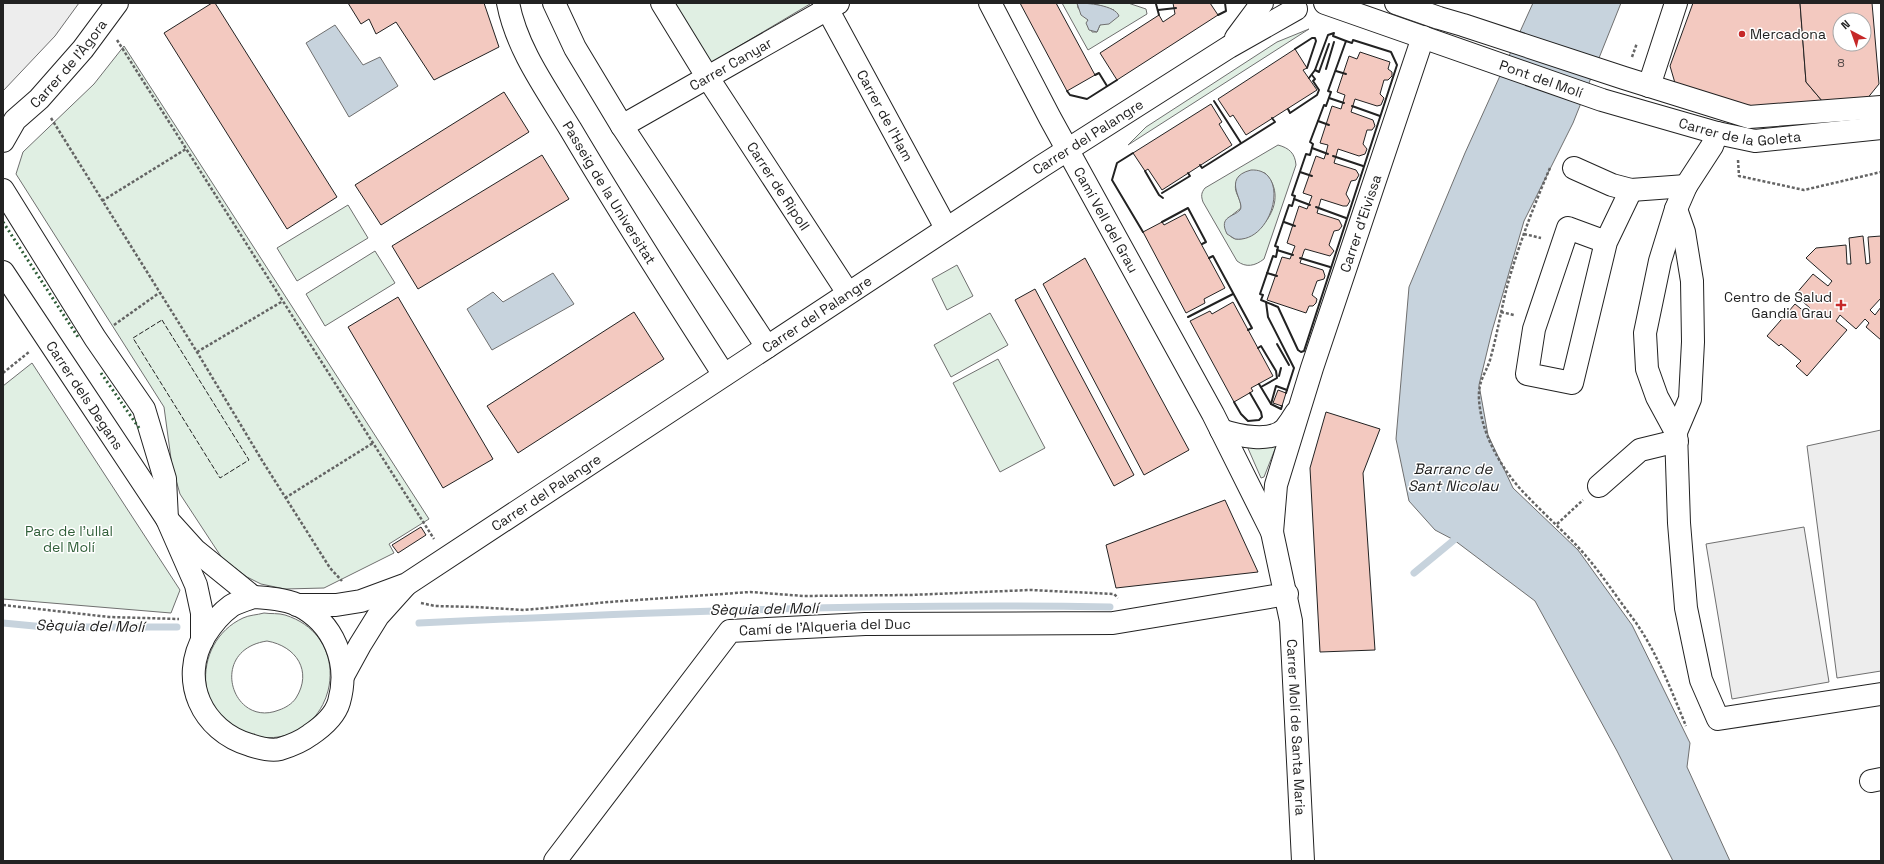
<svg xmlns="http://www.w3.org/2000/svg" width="1884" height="864" font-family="'Space Grotesk',sans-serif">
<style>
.green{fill:#e0efe3;stroke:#6f6f6f;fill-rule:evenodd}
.parking{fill:#ededed;stroke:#6f6f6f}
.water{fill:#c7d3dd;stroke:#6f6f6f}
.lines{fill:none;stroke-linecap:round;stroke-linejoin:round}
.stream{stroke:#c7d3dd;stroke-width:7}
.building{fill:#f3c9c0;stroke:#222;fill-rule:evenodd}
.minor-casing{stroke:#222;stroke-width:24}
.path{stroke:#646464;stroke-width:2.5;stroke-dasharray:3 2;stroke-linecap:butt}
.minor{stroke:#fff;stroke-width:22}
.hedge{stroke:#2f5e38;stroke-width:3;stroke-dasharray:2 3;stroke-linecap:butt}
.fence{stroke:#222;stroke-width:1;stroke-dasharray:5 2;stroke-linecap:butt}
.wall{stroke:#222;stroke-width:2}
.poi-dot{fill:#c62828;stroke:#fff;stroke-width:1.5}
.labels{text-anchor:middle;stroke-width:3;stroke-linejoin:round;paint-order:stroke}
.number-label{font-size:12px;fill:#564c4a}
.poi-label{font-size:14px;fill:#222;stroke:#fff;text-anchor:start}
.street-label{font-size:14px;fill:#222;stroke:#fff}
.park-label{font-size:14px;fill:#2f5e38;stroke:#fff}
.water-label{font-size:15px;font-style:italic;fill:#222;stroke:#fff}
</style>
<rect width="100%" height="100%" fill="#fff"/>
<g class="green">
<polygon points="672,3 809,3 810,4 709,64"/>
<polygon points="1062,3 1077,3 1078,8 1088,20 1092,32 1097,32 1100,25 1114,10 1092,3 1128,3 1146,9 1147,14 1088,50"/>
<polygon points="1309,29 1128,145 1146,127 1277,42"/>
<polygon points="124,46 429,519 389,544 394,553 324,588 285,589 261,584 247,577 222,558 180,494 172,466 164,407 16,174 23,152 94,84"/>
<path d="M1278 145C1289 148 1295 153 1296 165L1264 259C1255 266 1246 268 1237 261L1203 202C1201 196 1201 193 1205 188ZM1265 173C1303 212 1221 270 1227 219L1241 208C1241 195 1229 190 1240 176Z"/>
<polygon points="348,205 368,238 297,281 277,248"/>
<polygon points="375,251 395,283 325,326 306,294"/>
<polygon points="957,265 973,296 947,310 932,279"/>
<polygon points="990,313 1008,345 951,377 934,345"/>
<polygon points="998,359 1045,448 1000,472 953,383"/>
<polygon points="32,363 180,590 171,613 3,599 3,386"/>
<polygon points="1277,444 1264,477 1261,478 1247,446"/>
<path d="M264 613C270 614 279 613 285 615 363 639 333 757 248 735 234 732 216 717 211 702 209 697 206 691 206 685 203 657 217 630 243 618 249 615 257 615 264 613ZM267 641C296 646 313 671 296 698 292 704 285 708 279 710 232 729 207 650 267 641Z"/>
</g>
<g class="parking">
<polygon points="3,3 79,3 55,36 3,91"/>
<polygon points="1881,430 1881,671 1837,678 1807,446"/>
<polygon points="1804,527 1829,682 1732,699 1706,544"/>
</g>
<g class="water">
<path d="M1077 3C1087 3 1115 5 1119 16L1109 24 1100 25 1097 32 1089 30 1086 23 1088 20 1081 15Z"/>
<polygon points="1533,3 1621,3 1573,123 1524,221 1492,331 1479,385 1488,435 1513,488 1578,550 1632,625 1690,743 1687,767 1730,861 1673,861 1617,751 1535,601 1454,540 1435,530 1409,501 1396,439 1409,287 1465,153"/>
<polygon points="335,25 363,65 380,57 398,86 349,117 306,43"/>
<path d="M1251 170C1292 168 1273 244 1235 239L1227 234C1218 216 1234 217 1240 210 1246 202 1220 178 1251 170Z"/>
<polygon points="553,273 574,304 492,350 467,309 493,292 503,302"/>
</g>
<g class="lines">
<g class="stream">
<polyline points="1414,573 1454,540"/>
<polyline points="3,623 45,627 177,627"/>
<path d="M419 623C649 612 879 603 1110 607"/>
</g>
</g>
<g class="building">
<polygon points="212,3 215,3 337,197 287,229 164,33"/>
<polygon points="348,3 484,3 499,47 434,80 396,22 376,34 369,19 361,24"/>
<polygon points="1020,3 1056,3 1095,75 1067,91"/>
<polygon points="1173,3 1210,3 1218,15 1117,80 1100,53 1159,15 1163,22 1175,14"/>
<polygon points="1693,3 1800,3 1806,82 1823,102 1757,110 1675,83 1670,66"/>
<path d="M1800 3H1872L1879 84 1866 100 1823 102 1806 82ZM1840 20H1864V44H1840Z"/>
<polygon points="1295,49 1307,68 1303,70 1317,90 1246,135 1233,115 1230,117 1218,99"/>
<polygon points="1360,52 1390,62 1388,69 1392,72 1392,76 1388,80 1384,80 1380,94 1384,98 1381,105 1377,106 1355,99 1351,112 1373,120 1375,126 1372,130 1367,130 1363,144 1367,149 1365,154 1359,156 1338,149 1334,163 1356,170 1359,175 1356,180 1351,181 1346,194 1350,201 1347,206 1343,206 1321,199 1317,213 1339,220 1342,226 1339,230 1334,231 1329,245 1334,251 1330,256 1305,249 1304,251 1300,263 1323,270 1325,276 1324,279 1317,281 1312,295 1317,299 1316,303 1313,306 1309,306 1306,313 1267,300 1282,257 1290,259 1295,246 1287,243 1299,206 1307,209 1312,196 1303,193 1316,156 1324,159 1326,153 1328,145 1320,143 1332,106 1341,109 1345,95 1337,92 1349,56 1357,59"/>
<polygon points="504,92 529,132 381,225 355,185"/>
<polygon points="1211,104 1222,122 1219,124 1232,145 1162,190 1148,169 1145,171 1133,153"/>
<polygon points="542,155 569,199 418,289 392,246"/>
<polygon points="1185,214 1225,288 1204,299 1205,303 1186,313 1143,232 1162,222 1164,225"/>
<polygon points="1863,236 1866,264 1870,263 1868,237 1881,236 1881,298 1870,310 1875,315 1881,307 1881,340 1866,327 1869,323 1865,319 1856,329 1840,315 1836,321 1847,330 1807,376 1796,366 1801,361 1781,344 1779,346 1767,336 1795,304 1806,313 1810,308 1795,295 1813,274 1828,286 1832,281 1806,258 1816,248 1846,245 1847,264 1851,264 1849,238"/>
<polygon points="1085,258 1189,450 1144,475 1043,284"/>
<polygon points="1035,289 1134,475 1114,486 1015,300"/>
<polygon points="398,297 493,459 443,488 348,327"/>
<polygon points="1233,302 1273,376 1251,388 1253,391 1234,402 1190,321 1210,311 1212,314"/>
<polygon points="634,312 664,359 518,453 487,406"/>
<polygon points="1278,390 1286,393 1282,406 1273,403"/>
<polygon points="1326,412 1380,429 1363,473 1375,650 1320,652 1310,468"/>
<polygon points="1225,500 1258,572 1116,588 1106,545"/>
<polygon points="421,527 426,535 398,553 392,545"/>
</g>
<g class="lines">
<defs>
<g id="minor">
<path id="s1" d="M508 3C517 50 547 90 571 130 620 213 672 294 724 375"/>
<polyline points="554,3 575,48 622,126 767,347"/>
<path id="s2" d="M662 3 708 78 848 293"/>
<path id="s3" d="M824 3 946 228"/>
<path id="s4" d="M990 3 1050 118 1213 414 1272 532 1291 621 1303 861"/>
<path id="s5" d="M1325 3 1602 100 1717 133 1755 141 1881 128"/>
<polyline points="1396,3 1439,18 1463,25 1624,78 1749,117 1881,107"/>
<polyline points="1236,38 1262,3"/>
<polyline points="1649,86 1676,3"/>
<path id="s6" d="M622 126 838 3"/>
<path id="s7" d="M3 141 15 120 39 99 83 49 117 3"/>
<polyline points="1574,168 1612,185 1631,190 1686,186"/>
<polyline points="3,190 95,338 144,409 165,479 167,519 196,585 202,613 202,641"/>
<polyline points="1676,209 1684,232 1692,281 1693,342 1690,399 1676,432 1679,523 1686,608 1701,680 1718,719 1881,694"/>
<polyline points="1606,242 1572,383 1527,374 1534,329 1568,228 1606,242 1631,190"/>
<path id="s8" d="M3 272 167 519 195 550 253 597"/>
<path d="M1221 430C1238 436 1271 443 1285 429 1289 424 1293 418 1296 413"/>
<polyline points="1676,432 1657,397 1647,369 1645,333 1660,261 1676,209 1686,186 1712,146 1717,133"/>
<polyline points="1599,486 1640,450 1677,441"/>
<path id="s9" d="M1272 532 1276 485 1312 368 1423 37"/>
<path d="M253 597C268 598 284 599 298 605 334 623 350 663 339 702 335 716 322 727 310 735 302 741 290 746 280 749 271 751 259 748 250 745 202 731 178 680 205 635 212 624 220 614 231 606 237 602 246 600 253 597Z"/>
<path id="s10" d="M297 605H336L361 601 407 584 1042 166 1229 47 1296 9"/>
<polyline points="343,676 360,645 378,616 405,586"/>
<polyline points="1871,781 1881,779"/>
<path id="s11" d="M555 861 730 631 865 624 1113 623 1287 594"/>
</g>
</defs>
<use href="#minor" class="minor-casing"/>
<g class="path">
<polyline points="117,40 434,539"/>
<polyline points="1632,57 1637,43"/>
<polyline points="51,118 197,352 263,462 330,568 342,581"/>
<polyline points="1738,160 1739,176 1804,190 1881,172"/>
<path d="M1550 168C1535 203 1521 239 1510 276 1502 303 1498 332 1490 360 1485 375 1478 381 1479 399 1481 435 1503 472 1528 497 1547 517 1568 535 1586 556 1603 576 1618 599 1634 620 1657 652 1671 690 1686 726"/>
<polyline points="102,201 186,149"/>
<polyline points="1524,234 1541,238"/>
<polyline points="1501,312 1514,315"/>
<polyline points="114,325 159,293"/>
<polyline points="197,352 283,301"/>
<polyline points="3,373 29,352"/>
<polyline points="285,498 373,443"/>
<polyline points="1557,524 1583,500"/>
<polyline points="421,603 435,606 475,607 524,610 609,602 750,592 804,596 910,595 1030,590 1114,594 1118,598"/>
<polyline points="3,605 109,617 179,619"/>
</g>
<use href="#minor" class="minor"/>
<g class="hedge">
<polyline points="3,222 78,337"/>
<polyline points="101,373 139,428"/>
</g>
<polygon class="fence" points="162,320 249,460 220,478 133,338"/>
<g class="wall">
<polyline points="1156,4 1159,15"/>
<polyline points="1158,10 1176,8"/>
<polyline points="1218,15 1226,11 1225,3"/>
<polygon points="1353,40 1391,52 1397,65 1304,351 1301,352 1298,350 1278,307 1261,300 1263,295 1260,294 1273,256 1276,257 1278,247 1275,246 1289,205 1292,206 1295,196 1292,195 1306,154 1310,155 1313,144 1310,142 1324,105 1326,106 1331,92 1328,91 1346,41 1352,43"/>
<polyline points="1295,49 1312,38 1315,38 1316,41 1307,68"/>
<polyline points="1326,69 1334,42"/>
<polyline points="1315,70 1319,72 1329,44"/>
<polyline points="1336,71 1346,74"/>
<polyline points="1095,75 1099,73 1107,86"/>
<polyline points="1309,78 1315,70 1328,35 1334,33 1333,36 1346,41"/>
<polyline points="1067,91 1070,95 1087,99 1117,80"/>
<polyline points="1329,98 1344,103"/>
<polyline points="1214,101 1241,143"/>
<polyline points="1352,106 1380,116"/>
<polyline points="1288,109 1290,113 1317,95 1319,90 1313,81 1315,79 1312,75"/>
<polyline points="1318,121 1329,125"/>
<polyline points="1312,148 1328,154"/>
<polyline points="1133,153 1117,163 1112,180 1143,232"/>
<polyline points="1333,156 1363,166"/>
<polyline points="1200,165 1202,168 1275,122 1272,118"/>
<polyline points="1145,171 1159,195 1163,198"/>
<polyline points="1300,172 1312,176"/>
<polyline points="1162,193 1190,176 1188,173"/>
<polyline points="1294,199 1310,205"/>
<polyline points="1316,207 1346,218"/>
<polyline points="1162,222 1188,208 1206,242 1202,244"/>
<polyline points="1284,222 1295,226"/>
<polyline points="1277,250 1293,255"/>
<polyline points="1209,258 1213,256 1252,328 1248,330"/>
<polyline points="1300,258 1330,267"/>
<polyline points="1267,273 1277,276"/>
<polyline points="1266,302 1268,317 1294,368 1286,393"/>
<polyline points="1188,317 1233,294"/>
<polyline points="1277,344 1289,365"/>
<polyline points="1258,348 1261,346 1276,371 1277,378 1261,387"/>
<polyline points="1279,376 1281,368"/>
<polyline points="1259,384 1271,404 1281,409 1282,406"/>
<polyline points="1234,402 1241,414 1248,421 1259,420 1262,417 1261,412 1250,393"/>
<polyline points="1271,404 1276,386 1287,390"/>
</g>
</g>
<g class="poi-dot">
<circle cx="1742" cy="34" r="4"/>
<path d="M1839 299h4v4h4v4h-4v4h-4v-4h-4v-4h4z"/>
</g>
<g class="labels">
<g class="number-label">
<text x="1841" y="67">8</text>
</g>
<g class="poi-label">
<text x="1750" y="39">Mercadona</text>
<text x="1832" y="302" text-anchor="end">Centro de Salud<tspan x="1832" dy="16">Gandia Grau</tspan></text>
</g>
<g class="street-label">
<text dy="5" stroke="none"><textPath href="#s7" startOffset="102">Carrer de l'Àgora</textPath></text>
<text dy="5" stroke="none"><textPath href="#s6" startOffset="125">Carrer Canyar</textPath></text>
<text dy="5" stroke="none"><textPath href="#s5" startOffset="229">Pont del Molí</textPath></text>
<text dy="5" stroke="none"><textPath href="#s3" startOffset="128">Carrer de l'Ham</textPath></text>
<text dy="5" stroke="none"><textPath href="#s5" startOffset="436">Carrer de la Goleta</textPath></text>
<text dy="5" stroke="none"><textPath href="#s10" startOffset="928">Carrer del Palangre</textPath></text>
<text dy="5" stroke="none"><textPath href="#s2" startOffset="217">Carrer de Ripoll</textPath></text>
<text dy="5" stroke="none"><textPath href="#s1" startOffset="216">Passeig de la Universitat</textPath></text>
<text dy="5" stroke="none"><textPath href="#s4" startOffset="246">Camí Vell del Grau</textPath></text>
<text dy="5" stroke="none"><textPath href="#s9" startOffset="322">Carrer d'Eivissa</textPath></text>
<text dy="5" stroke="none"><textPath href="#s10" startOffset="604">Carrer del Palangre</textPath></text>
<text dy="5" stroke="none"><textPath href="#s8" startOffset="148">Carrer dels Degans</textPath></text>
<text dy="5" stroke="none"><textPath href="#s10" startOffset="280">Carrer del Palangre</textPath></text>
<text dy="5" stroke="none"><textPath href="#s11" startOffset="384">Camí de l'Alqueria del Duc</textPath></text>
<text dy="5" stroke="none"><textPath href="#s4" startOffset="797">Carrer Molí de Santa Maria</textPath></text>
</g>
<g class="park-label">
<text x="69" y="536">Parc de l'ullal<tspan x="69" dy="16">del Molí</tspan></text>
</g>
<g class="water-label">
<text x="1453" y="474">Barranc de<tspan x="1453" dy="17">Sant Nicolau</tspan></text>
<text transform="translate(764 609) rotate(-1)" y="5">Sèquia del Molí</text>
<text transform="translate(90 626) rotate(1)" y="5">Sèquia del Molí</text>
</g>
</g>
<rect width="1884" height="864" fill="none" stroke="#222222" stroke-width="8"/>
<g transform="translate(1852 32) rotate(319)"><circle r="19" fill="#ffffff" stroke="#a7a7a7"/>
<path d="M0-3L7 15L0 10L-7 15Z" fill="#c62828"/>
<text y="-6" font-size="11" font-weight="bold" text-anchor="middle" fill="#222222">N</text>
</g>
</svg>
